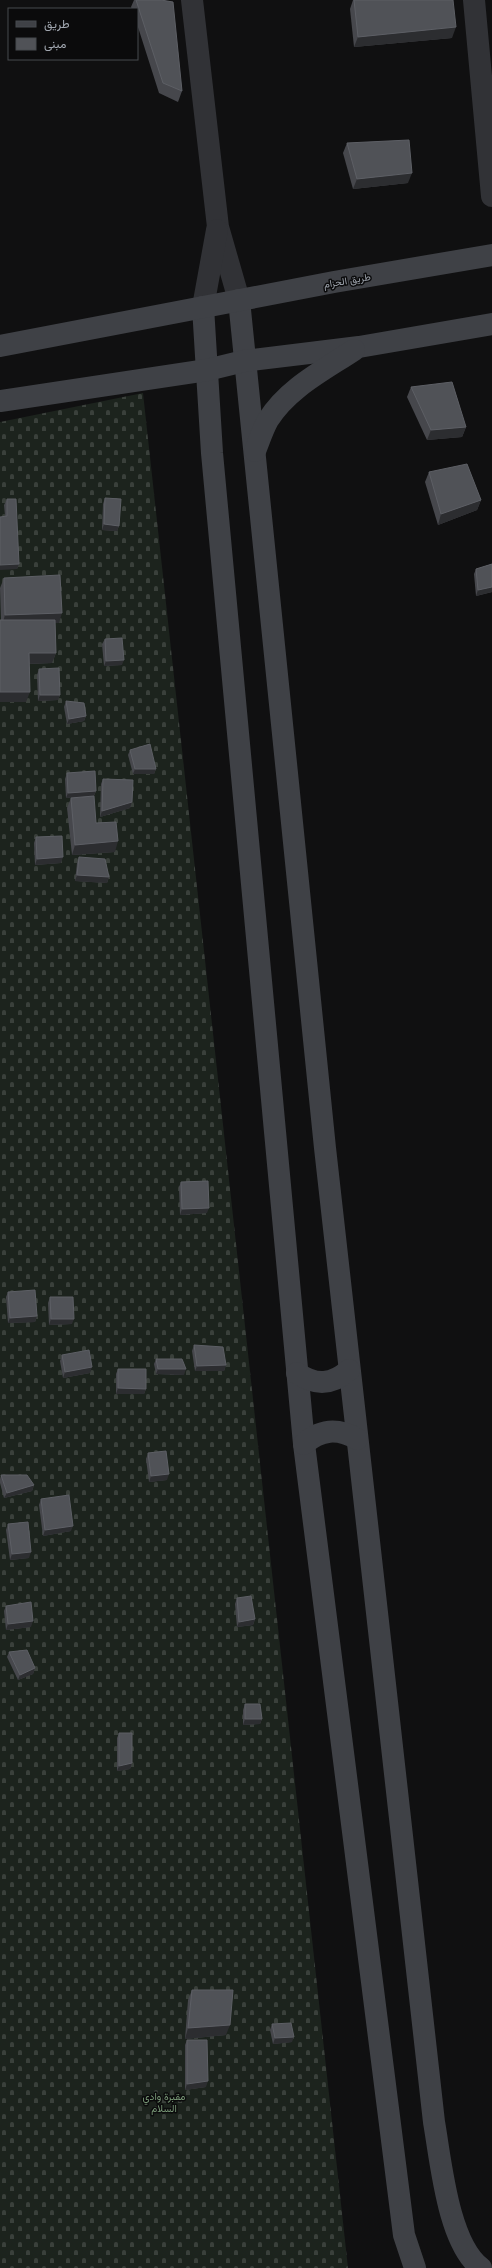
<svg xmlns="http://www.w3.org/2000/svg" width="492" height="2268" font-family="Helvetica,Vazirmatn,sans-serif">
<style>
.cemetery{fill:url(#cemetery-stones)}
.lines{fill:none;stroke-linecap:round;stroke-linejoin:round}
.street{stroke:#313236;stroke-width:22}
.secondary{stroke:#3f4146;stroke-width:22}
.wall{fill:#46474c}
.shaded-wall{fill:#2c2d30}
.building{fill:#505257;stroke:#5d5f65}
.labels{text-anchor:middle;stroke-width:3;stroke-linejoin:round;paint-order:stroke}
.street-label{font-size:10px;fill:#a2a8b1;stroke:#0b0b0c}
.park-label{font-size:10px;fill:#7b9b79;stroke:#0b0b0c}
</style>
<defs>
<pattern id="cemetery-stones" width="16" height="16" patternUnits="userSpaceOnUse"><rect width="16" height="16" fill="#1c231d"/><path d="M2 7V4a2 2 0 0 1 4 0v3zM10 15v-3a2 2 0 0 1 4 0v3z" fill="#3a403b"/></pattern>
</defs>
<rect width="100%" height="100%" fill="#101011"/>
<polygon class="cemetery" points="143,393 348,2268 0,2268 0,422"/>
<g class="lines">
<g class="street">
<polyline points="192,0 218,227 239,300"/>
<polyline points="474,0 492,196"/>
<polyline points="203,307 217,230"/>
</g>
<g class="secondary">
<path d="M239 300 325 1148 434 2122C441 2162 448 2243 481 2268"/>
<polyline points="203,307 212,453 304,1444 404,2235 415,2268"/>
<polyline points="0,346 334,282 492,255"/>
<polyline points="0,401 207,370 244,361 359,347 492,324"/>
<path d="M255 451C259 441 263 429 268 420 288 388 324 370 354 350"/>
<path d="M297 1373C316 1386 332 1385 349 1370"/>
<path d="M304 1444C321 1429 338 1428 357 1439"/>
</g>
</g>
<g class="wall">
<polygon points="134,0 161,0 182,91 178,102 159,93 137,24 137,9 132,9 131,7"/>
<polygon points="353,0 354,0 452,38 354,47 350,9"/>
<polygon points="347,143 408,183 353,189 343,153"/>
<polygon points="411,387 466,427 462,437 427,440 407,397"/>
<polygon points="429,472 481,500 477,510 438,525 425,482"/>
<polygon points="105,498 119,526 117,531 102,530 103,504"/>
<polygon points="7,499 19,564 17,569 5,516 4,505"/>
<polygon points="492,564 492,592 476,596 474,574 476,569"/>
<polygon points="4,578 59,623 55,623 56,653 52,663 29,664 26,702 1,620 0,588"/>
<polygon points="105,639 122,665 104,666 102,644"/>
<polygon points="39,669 60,695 58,700 38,701 37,675"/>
<polygon points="66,701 86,716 84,721 67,724 64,707"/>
<polygon points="130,750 156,769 154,774 133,774 128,755"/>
<polygon points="67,773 96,791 94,796 66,798 65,779"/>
<polygon points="103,779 132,802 130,808 100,817 101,784"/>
<polygon points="71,798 115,852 72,855 67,808"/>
<polygon points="36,837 61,863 35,865 34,843"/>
<polygon points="79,857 109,877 107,883 75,881 77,863"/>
<polygon points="181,1182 207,1213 180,1215 179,1187"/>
<polygon points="8,1292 37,1316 35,1322 8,1323 6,1297"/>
<polygon points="50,1297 72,1324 49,1325 48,1303"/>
<polygon points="194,1345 226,1365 224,1371 195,1371 192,1351"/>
<polygon points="62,1355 90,1373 63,1378 60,1361"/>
<polygon points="156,1359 184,1375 156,1374 154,1364"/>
<polygon points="118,1369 146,1389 144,1394 116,1394 116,1374"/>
<polygon points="148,1453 167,1480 149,1482 146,1459"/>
<polygon points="1,1475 34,1485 32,1491 4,1498 0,1483 0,1479"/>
<polygon points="41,1499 71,1531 43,1536 39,1505"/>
<polygon points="8,1524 29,1558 10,1560 6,1530"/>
<polygon points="237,1598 255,1619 253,1625 237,1627 235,1604"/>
<polygon points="6,1606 31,1627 6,1630 4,1611"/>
<polygon points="9,1652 35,1668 33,1674 18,1680 7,1657"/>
<polygon points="245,1704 262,1719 260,1724 243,1725 243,1710"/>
<polygon points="119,1733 132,1763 130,1769 117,1771 117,1738"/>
<polygon points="192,1990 226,2035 185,2039 188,2000"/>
<polygon points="272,2024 292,2042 273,2044 270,2030"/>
<polygon points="187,2040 206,2087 185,2090 185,2045"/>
</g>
<g class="shaded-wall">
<polygon points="456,27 452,38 354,47 358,37"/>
<polygon points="412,173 408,183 353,189 357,179"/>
<polygon points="466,427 462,437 427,440 431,430"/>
<polygon points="481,500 477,510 438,525 441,514"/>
<polygon points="104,524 119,526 117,531 102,530"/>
<polygon points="19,564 17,569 0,570 0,565"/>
<polygon points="492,587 492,592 476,596 478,590"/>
<polygon points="62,613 59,623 2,625 5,615"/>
<polygon points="29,653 56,653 52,663 25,664"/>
<polygon points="124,660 122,665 104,666 106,661"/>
<polygon points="0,692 30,692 26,702 0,702"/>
<polygon points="40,695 60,695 58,700 38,701"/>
<polygon points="86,716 84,721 67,724 69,719"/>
<polygon points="135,769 156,769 154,774 133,774"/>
<polygon points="96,791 94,796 66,798 68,793"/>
<polygon points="132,802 130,808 100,817 102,811"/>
<polygon points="118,841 115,852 72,855 75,845"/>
<polygon points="63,857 61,863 35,865 37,859"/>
<polygon points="77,875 109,877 107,883 75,881"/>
<polygon points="209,1208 207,1213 180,1215 182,1209"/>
<polygon points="37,1316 35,1322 8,1323 10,1318"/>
<polygon points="51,1319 74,1319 72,1324 49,1325"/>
<polygon points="226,1365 224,1371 195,1371 197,1366"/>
<polygon points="92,1367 90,1373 63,1378 65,1372"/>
<polygon points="158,1369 186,1369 184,1375 156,1374"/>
<polygon points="118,1388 146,1389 144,1394 116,1394"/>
<polygon points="169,1474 167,1480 149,1482 151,1476"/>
<polygon points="34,1485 32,1491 4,1498 7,1493"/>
<polygon points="73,1526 71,1531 43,1536 45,1530"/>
<polygon points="31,1552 29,1558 10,1560 12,1554"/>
<polygon points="255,1619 253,1625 237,1627 239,1622"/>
<polygon points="33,1621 31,1627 6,1630 8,1624"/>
<polygon points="35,1668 33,1674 18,1680 20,1675"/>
<polygon points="245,1719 262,1719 260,1724 243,1725"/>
<polygon points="132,1763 130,1769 117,1771 119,1766"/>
<polygon points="230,2025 226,2035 185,2039 188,2028"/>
<polygon points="294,2037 292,2042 273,2044 275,2038"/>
<polygon points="208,2081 206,2087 185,2090 187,2084"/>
</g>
<g class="building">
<polygon points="136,0 161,0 173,2 182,91 163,83"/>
<polygon points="354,0 453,0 456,27 358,37"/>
<polygon points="409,140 412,173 357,179 347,143"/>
<polygon points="452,382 466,427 431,430 411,387"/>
<polygon points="467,464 481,500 441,514 429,472"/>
<polygon points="105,498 121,499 119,526 104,524"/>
<polygon points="7,499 16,499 19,564 0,565 0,517 7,516"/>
<polygon points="492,564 492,587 478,590 476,569"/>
<polygon points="60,575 62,613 5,615 4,578"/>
<polygon points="0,620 55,620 56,653 29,653 30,692 0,692"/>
<polygon points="122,638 124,660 106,661 105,639"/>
<polygon points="59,668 60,695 40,695 39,669"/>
<polygon points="66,701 84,703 86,716 69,719"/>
<polygon points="150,744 156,769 135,769 130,750"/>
<polygon points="95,771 96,791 68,793 67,773"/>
<polygon points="103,779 133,780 132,802 102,811"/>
<polygon points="94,796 96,823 116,822 118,841 75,845 71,798"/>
<polygon points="62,836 63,857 37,859 36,837"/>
<polygon points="79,857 105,859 109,877 77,875"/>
<polygon points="208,1181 209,1208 182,1209 181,1182"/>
<polygon points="35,1290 37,1316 10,1318 8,1292"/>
<polygon points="50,1297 73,1297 74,1319 51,1319"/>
<polygon points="194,1345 223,1347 226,1365 197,1366"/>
<polygon points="89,1350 92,1367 65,1372 62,1355"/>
<polygon points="156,1359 182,1359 186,1369 158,1369"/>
<polygon points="118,1369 146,1369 146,1389 118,1388"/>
<polygon points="166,1451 169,1474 151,1476 148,1453"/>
<polygon points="1,1475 27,1475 34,1485 7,1493"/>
<polygon points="69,1495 73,1526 45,1530 41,1499"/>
<polygon points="28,1522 31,1552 12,1554 8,1524"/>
<polygon points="251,1596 255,1619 239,1622 237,1598"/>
<polygon points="31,1602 33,1621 8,1624 6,1606"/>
<polygon points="27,1650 35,1668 20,1675 9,1652"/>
<polygon points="245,1704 260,1704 262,1719 245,1719"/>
<polygon points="119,1733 132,1733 132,1763 119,1766"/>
<polygon points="192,1990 233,1990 230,2025 188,2028"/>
<polygon points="291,2023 294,2037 275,2038 272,2024"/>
<polygon points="187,2040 207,2040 208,2081 187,2084"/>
</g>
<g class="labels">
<g class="street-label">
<text transform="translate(347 280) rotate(-10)" y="4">طريق الحزام</text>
</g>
<g class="park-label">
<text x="164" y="2100">مقبرة وادي<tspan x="164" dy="12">السلام</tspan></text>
</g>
</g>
<rect x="8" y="8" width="130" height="52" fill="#0b0b0c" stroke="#474a4e"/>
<rect x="16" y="21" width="20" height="6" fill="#3f4146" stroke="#474a4e"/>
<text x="44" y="28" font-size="12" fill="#a2a8b1">طريق</text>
<rect x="16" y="38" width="20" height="12" fill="#505257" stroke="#474a4e"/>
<text x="44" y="48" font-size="12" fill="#a2a8b1">مبنى</text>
</svg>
